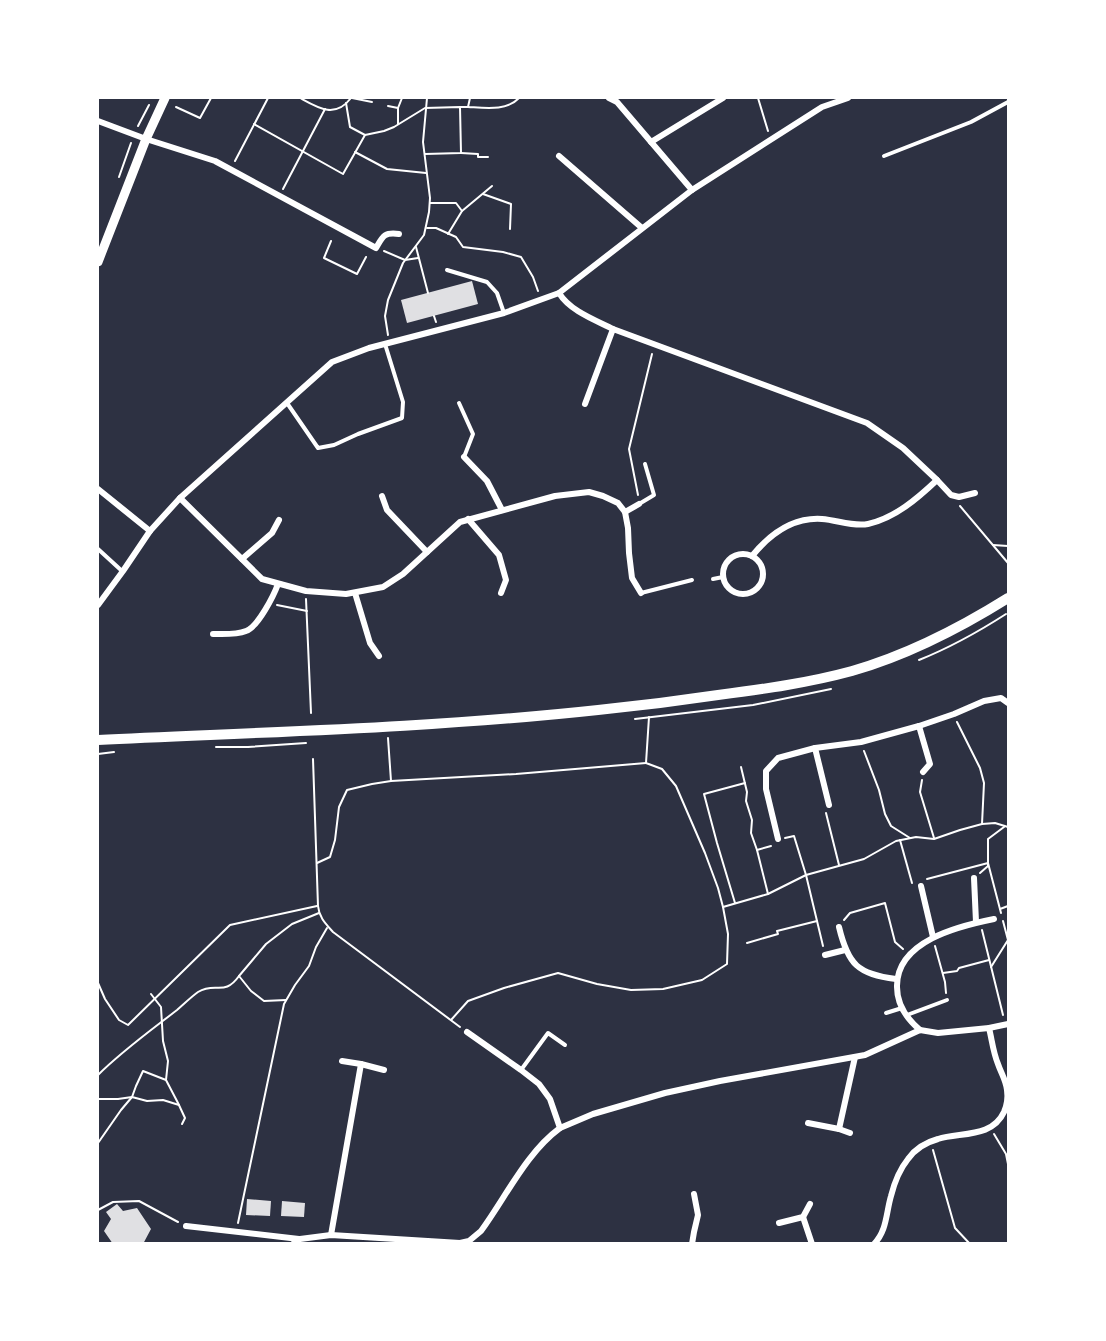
<svg xmlns="http://www.w3.org/2000/svg" width="1106" height="1341" font-family="Overpass,sans-serif">
<style>
.building{fill:#e0e0e3}
.lines{fill:none;stroke-linecap:round;stroke-linejoin:round}
.path{stroke:#fff;stroke-width:2}
.service{stroke:#fff;stroke-width:4}
.minor{stroke:#fff;stroke-width:6}
.tertiary{stroke:#fff;stroke-width:9}
.secondary{stroke:#fff;stroke-width:10}
</style>
<rect width="100%" height="100%" fill="#2d3142"/>
<g class="building">
<polygon points="472,281 478,304 407,323 401,300"/>
<polygon points="247,1199 271,1201 270,1216 246,1215"/>
<polygon points="282,1201 305,1203 304,1217 281,1216"/>
<polygon points="117,1204 123,1211 137,1208 151,1229 143,1244 113,1244 104,1231 111,1219 106,1212"/>
</g>
<g class="lines">
<g class="path">
<path d="M300 98C318 108 335 119 351 98"/>
<polyline points="352,98 372,102"/>
<polyline points="758,98 768,131"/>
<polyline points="346,103 350,127 365,135 384,131 394,127 425,108 460,107 461,153 425,154"/>
<polyline points="388,106 398,108"/>
<polyline points="176,107 200,118 211,98"/>
<polyline points="460,107 468,107 470,98"/>
<path d="M468 107C486 108 507 111 519 98"/>
<polyline points="254,124 343,174 365,135"/>
<polyline points="398,124 398,108 402,98"/>
<polyline points="138,126 149,105"/>
<polyline points="355,152 387,169 426,173"/>
<polyline points="461,153 478,154 478,157 488,157"/>
<polyline points="235,161 268,98"/>
<polyline points="119,177 131,143"/>
<polyline points="283,189 325,109"/>
<polyline points="483,194 511,204 510,229"/>
<polyline points="430,203 456,203 462,211 492,186"/>
<polyline points="427,228 436,228 456,237 463,247 503,252 521,257 533,277 538,291"/>
<polyline points="448,234 462,211"/>
<polyline points="331,241 324,258 357,274 366,257"/>
<polyline points="416,247 428,293"/>
<polyline points="384,251 405,260 418,258"/>
<polyline points="434,316 436,322"/>
<polyline points="388,335 385,316 388,300 403,263 424,235 429,212 430,198 423,142 427,98"/>
<polyline points="638,495 629,449 652,354"/>
<polyline points="960,506 1008,563"/>
<polyline points="993,545 1008,546"/>
<polyline points="306,599 311,713"/>
<polyline points="277,605 307,611"/>
<path d="M919 660C949 648 978 632 1006 614"/>
<polyline points="635,719 753,705 831,689"/>
<polyline points="957,722 980,768 984,783 982,824"/>
<polyline points="388,738 391,781"/>
<polyline points="216,747 248,747 306,743"/>
<polyline points="864,751 879,790 885,814 891,826 910,838"/>
<polyline points="98,754 114,752"/>
<path d="M313 759 318 906C319 917 325 923 333 932L460 1027"/>
<polyline points="741,767 747,792 746,801 752,820 751,833 757,850"/>
<polyline points="922,780 920,792 934,838"/>
<polyline points="826,813 839,865"/>
<polyline points="785,838 794,836 806,875 823,946"/>
<polyline points="900,840 912,883"/>
<polyline points="317,863 330,857 335,840 339,807 347,790 372,784 391,781 516,774 646,763"/>
<polyline points="980,873 988,866 988,839 1004,827"/>
<polyline points="927,879 988,863 1001,913"/>
<polyline points="768,894 757,850 771,846"/>
<polyline points="735,903 717,843 704,794 745,783"/>
<polyline points="723,907 768,894 806,875 864,859 896,841 916,837 934,839 960,830 982,824 995,823 1008,827"/>
<polyline points="1000,909 1008,906"/>
<polyline points="844,920 850,913 885,903 895,942 903,949"/>
<polyline points="982,930 1003,1015"/>
<polyline points="747,943 778,934 777,931 817,921"/>
<polyline points="935,946 945,982 946,993"/>
<polyline points="991,967 1008,940 1003,921"/>
<polyline points="943,973 957,971 959,968 989,960"/>
<polyline points="98,983 105,999 119,1020 128,1025 230,925 317,906"/>
<polyline points="151,994 161,1007 163,1041 168,1061 166,1080"/>
<polyline points="286,1000 264,1001 251,991 239,976 266,944 292,924 319,913"/>
<polyline points="451,1020 468,1001 504,988 558,973 597,984 631,990 663,989 702,980 727,964 728,934 723,907 718,888 705,853 676,786 662,769 646,763 649,717"/>
<path d="M98 1075C122 1051 150 1031 177 1010 184 1004 191 997 198 992 216 981 224 997 239 976"/>
<polyline points="98,1099 118,1099 132,1097 147,1101 163,1100 179,1105"/>
<polyline points="994,1134 1006,1154 1008,1164"/>
<polyline points="98,1143 121,1110 132,1097 136,1086 143,1071 166,1080 178,1103 185,1118 182,1124"/>
<polyline points="933,1150 955,1228 970,1244"/>
<polyline points="98,1210 113,1202 139,1201 178,1222"/>
<polyline points="238,1223 284,1004 295,985 309,966 316,947 327,928"/>
</g>
<g class="service">
<polyline points="884,156 971,122 1008,102"/>
<polyline points="447,270 487,282 497,293 504,313"/>
<polyline points="287,403 318,448 334,445 358,434 402,418 403,402 385,344"/>
<polyline points="459,403 473,434 464,457"/>
<polyline points="639,504 654,495 645,464"/>
<polyline points="98,549 122,571"/>
<polyline points="713,579 723,577"/>
<polyline points="641,593 692,580"/>
<polyline points="886,1013 902,1008"/>
<polyline points="907,1015 947,1000"/>
<polyline points="521,1070 548,1033 565,1045"/>
</g>
<g class="minor">
<polyline points="609,98 617,102 692,190"/>
<path d="M98 121 146 139 215 161 376 248C383 236 384 232 399 234"/>
<polyline points="651,142 723,98"/>
<polyline points="559,156 642,228"/>
<path d="M559 293C570 311 595 320 613 329L867 423 903 448 937 480 951 495 959 497 975 493"/>
<polyline points="585,404 613,329"/>
<polyline points="464,457 487,481 502,510"/>
<polyline points="98,489 150,531"/>
<polyline points="382,496 387,510 427,552"/>
<polyline points="180,498 262,579 306,591 346,594 383,587 403,574 460,522 555,496 589,492 603,496 618,503 625,512 628,528 629,553 632,578 641,593"/>
<polyline points="625,512 639,504"/>
<polyline points="468,519 499,555 506,580 501,593"/>
<circle cx="743" cy="574" r="20"/>
<path d="M752 556C770 534 793 517 822 519 837 520 853 527 868 524 895 518 918 498 937 480"/>
<polyline points="242,559 272,533 279,520"/>
<polyline points="355,593 370,643 379,656"/>
<polyline points="98,605 123,571 150,531 180,498 332,362 369,348 504,313 559,293 692,190 822,107 848,98"/>
<path d="M213 634C224 634 236 635 246 631 258 627 274 595 278 584"/>
<polyline points="919,726 930,764 923,772"/>
<polyline points="815,748 829,805"/>
<polyline points="778,839 766,789 766,771 778,758 815,748 861,742 919,726 954,714 984,701 1001,698 1008,703"/>
<polyline points="974,878 976,922"/>
<polyline points="921,886 933,937"/>
<path d="M839 927C848 965 858 974 896 979"/>
<polyline points="825,955 845,950"/>
<path d="M920 1030C907 1019 897 1004 897 987 896 941 959 926 994 919"/>
<polyline points="342,1061 361,1064 384,1070"/>
<polyline points="808,1123 839,1129 855,1057"/>
<polyline points="560,1128 593,1114 665,1093 720,1081 865,1055 920,1030 938,1033 989,1028 1008,1024"/>
<polyline points="839,1129 850,1133"/>
<polyline points="803,1217 812,1244"/>
<polyline points="779,1223 803,1217 810,1204"/>
<polyline points="186,1226 299,1239"/>
<polyline points="331,1235 361,1064"/>
<path d="M293 1244 300 1239 331 1235 460 1243 469 1241 481 1231C506 1197 526 1153 560 1128L550 1099 539 1084 521 1070 467 1032"/>
<polyline points="692,1244 694,1232 698,1215 694,1194"/>
<path d="M874 1244C887 1231 886 1213 891 1196 894 1184 900 1169 908 1159 915 1149 927 1142 938 1139 961 1132 992 1138 1004 1112 1007 1105 1008 1097 1007 1090 1006 1080 1001 1073 998 1064 993 1052 992 1040 989 1028"/>
</g>
<polyline class="tertiary" points="98,262 146,139 165,98"/>
<path class="secondary" d="M98 740C264 732 432 728 598 710 638 706 678 701 718 695 764 689 808 683 852 671 908 655 960 628 1008 598"/>
</g>
<rect width="1106" height="1341" fill="none" stroke="#ffffff" stroke-width="198"/>
</svg>
